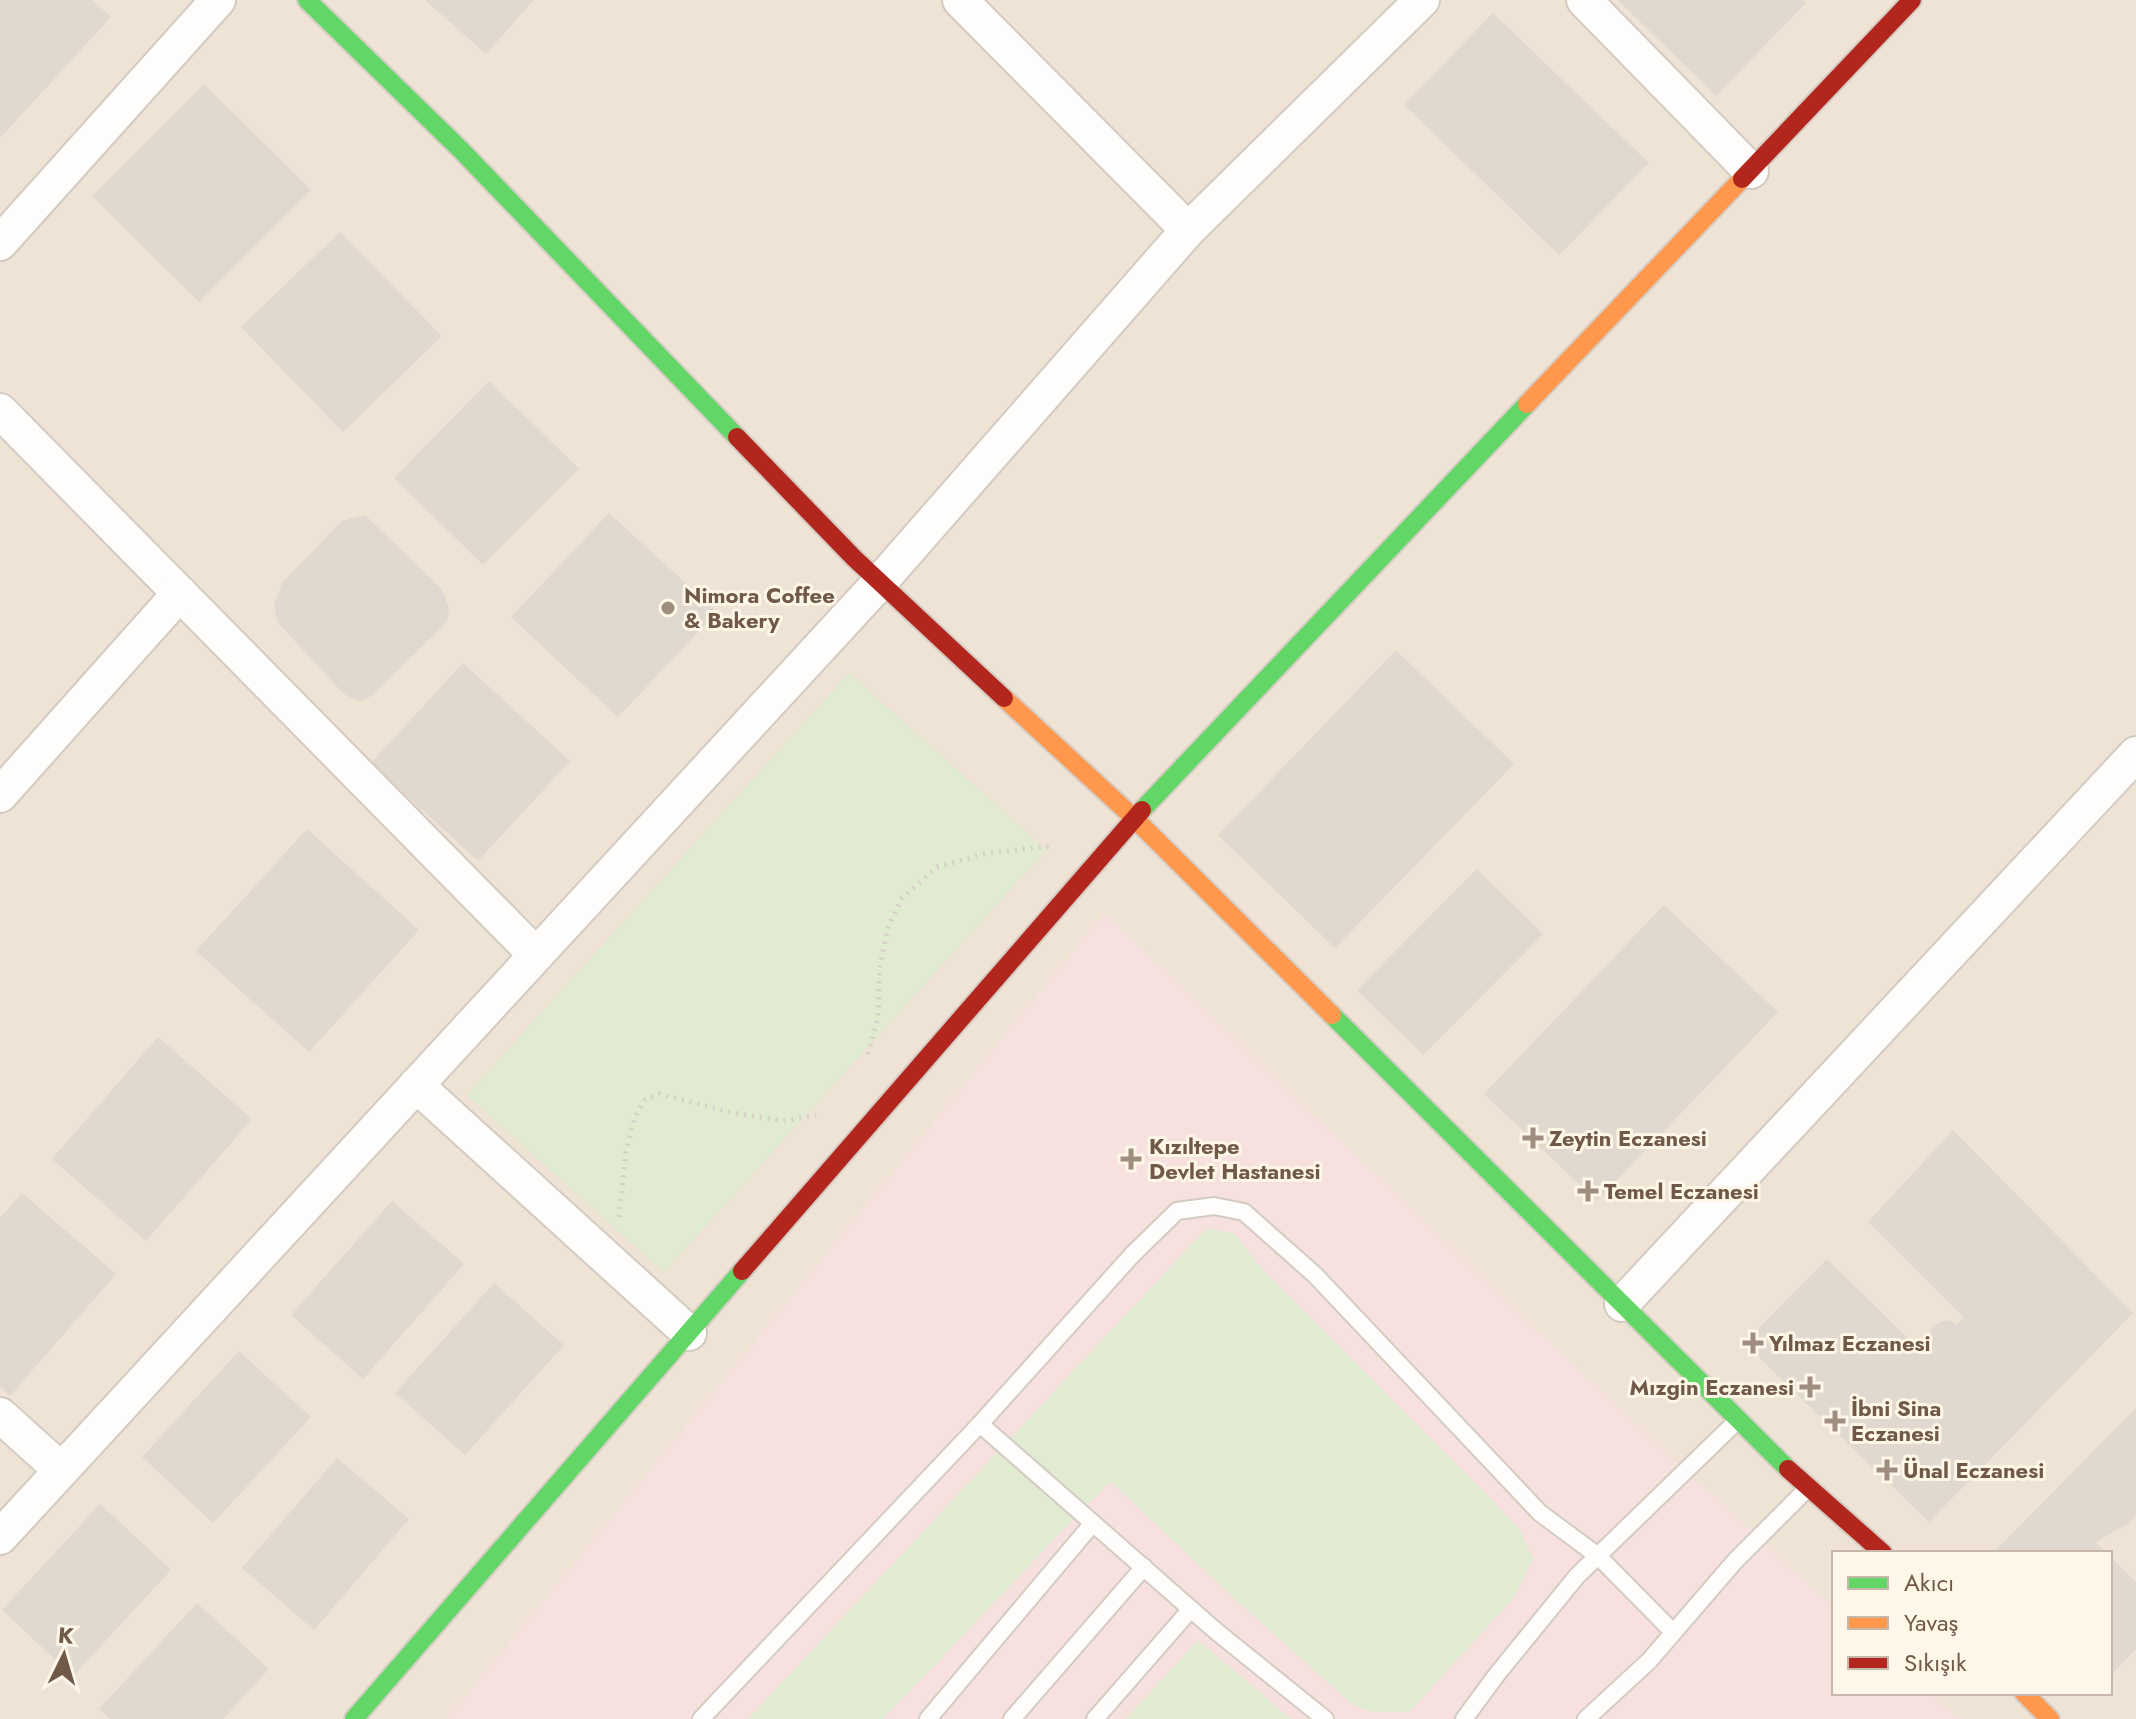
<svg xmlns="http://www.w3.org/2000/svg" width="2136" height="1719" font-family="Jost,sans-serif">
<style>
.residential{fill:#eee3d4;fill-rule:evenodd}
.medical{fill:#f7e1df}
.green{fill:#e0ebd2}
.building{fill:#e1d8cf}
.lines{fill:none;stroke-linecap:round;stroke-linejoin:round}
.lane-casing{stroke:#d3cbc2;stroke-width:20}
.street-casing{stroke:#d3cbc2;stroke-width:38}
.fast-casing{stroke:#d5cdc4;stroke-width:22}
.slow-casing{stroke:#d5cdc4;stroke-width:22}
.jam-casing{stroke:#d5cdc4;stroke-width:22}
.path{stroke:#d6cfc9;stroke-width:5;stroke-dasharray:2 6;stroke-linecap:butt}
.lane{stroke:#fefdfb;stroke-width:16}
.street{stroke:#fefdfb;stroke-width:34}
.fast{stroke:#63d668;stroke-width:18}
.slow{stroke:#ff974d;stroke-width:18}
.jam{stroke:#b3261e;stroke-width:18}
.poi-dot{fill:#9f8e80;stroke:#fef6e7;stroke-width:3}
.labels{text-anchor:middle;stroke-width:6;stroke-linejoin:round;paint-order:stroke}
.poi-label{font-size:22px;font-weight:bold;fill:#715949;stroke:#fef6e7;text-anchor:start}
</style>
<rect width="100%" height="100%" fill="#f5f0e7"/>
<path class="residential" d="M0 0H2136V1719H0ZM1834 1553H2110V1693H1834Z"/>
<polygon class="medical" points="1104,913 1616,1406 1834,1608 1834,1693 1930,1693 1959,1719 447,1719"/>
<g class="green">
<polygon points="849,673 1046,850 664,1272 467,1095"/>
<polygon points="1206,1229 1234,1233 1259,1265 1519,1528 1533,1559 1513,1599 1409,1712 1373,1712 1353,1705 1235,1599 1110,1481 883,1719 748,1719"/>
<polygon points="1198,1640 1291,1719 1126,1719"/>
</g>
<g class="building">
<polygon points="0,0 92,0 111,17 0,138"/>
<polygon points="425,0 534,0 486,54"/>
<polygon points="1618,0 1803,0 1806,3 1716,96"/>
<polygon points="1493,13 1649,163 1559,255 1404,105"/>
<polygon points="204,84 311,190 199,302 92,196"/>
<polygon points="340,232 442,336 343,432 241,327"/>
<polygon points="489,381 579,469 483,565 394,478"/>
<polygon points="609,513 717,612 618,717 511,617"/>
<polygon points="365,515 442,589 449,608 447,622 373,695 360,702 344,694 278,623 274,605 282,583 342,521"/>
<polygon points="1396,650 1514,764 1335,948 1218,835"/>
<polygon points="463,663 570,761 478,861 371,763"/>
<polygon points="307,829 419,930 309,1052 196,951"/>
<polygon points="1477,869 1543,934 1423,1055 1357,990"/>
<polygon points="1664,905 1778,1012 1597,1201 1484,1094"/>
<polygon points="158,1037 252,1119 146,1241 52,1159"/>
<polygon points="1953,1130 2133,1313 1929,1522 1744,1343 1827,1259 1925,1355 1932,1347 1927,1340 1932,1329 1940,1322 1949,1320 1957,1325 1963,1317 1868,1222"/>
<polygon points="22,1193 116,1274 10,1396 0,1387 0,1218"/>
<polygon points="392,1201 464,1264 363,1379 291,1315"/>
<polygon points="494,1283 564,1345 465,1455 395,1393"/>
<polygon points="239,1351 311,1417 213,1523 142,1457"/>
<polygon points="2136,1408 2136,1515 2129,1523 2096,1542 2107,1553 1993,1553"/>
<polygon points="337,1458 409,1519 314,1630 242,1568"/>
<polygon points="100,1504 171,1570 73,1676 2,1610"/>
<polygon points="2110,1556 2136,1582 2136,1649 2110,1676"/>
<polygon points="197,1603 269,1669 223,1719 110,1719 99,1709"/>
</g>
<g class="lines">
<defs>
<g id="lane">
<polyline points="980,1424 1217,1632 1325,1719"/>
<polyline points="701,1719 980,1424 1132,1255 1177,1211 1214,1206 1244,1212 1315,1275 1540,1513 1598,1556 1673,1632"/>
<polyline points="928,1719 1093,1523"/>
<polyline points="1012,1719 1144,1567"/>
<polyline points="1095,1719 1191,1609"/>
<polyline points="1464,1719 1498,1673 1577,1576 1739,1419"/>
<polyline points="1586,1719 1649,1661 1735,1561 1806,1490"/>
</g>
<g id="street">
<polyline points="960,0 1188,230"/>
<polyline points="1584,0 1751,171"/>
<polyline points="0,243 218,0"/>
<polyline points="0,411 536,955"/>
<polyline points="0,795 180,593"/>
<polyline points="416,1085 689,1333"/>
<polyline points="1622,1304 2136,754"/>
<polyline points="0,1415 61,1470"/>
<polyline points="0,1537 880,582 1188,230 1422,0"/>
</g>
<g id="fast">
<polyline points="307,0 461,150 737,437"/>
<polyline points="1142,810 1527,404"/>
<polyline points="1332,1015 1788,1469"/>
<polyline points="354,1719 742,1271"/>
</g>
<g id="slow">
<polyline points="1527,404 1742,179"/>
<polyline points="1004,698 1134,818 1332,1015"/>
<polyline points="2024,1693 2050,1719"/>
</g>
<g id="jam">
<polyline points="1742,179 1912,0"/>
<polyline points="737,437 854,558 1004,698"/>
<polyline points="742,1271 1142,810"/>
<polyline points="1788,1469 1883,1553"/>
</g>
</defs>
<use href="#lane" class="lane-casing"/>
<use href="#street" class="street-casing"/>
<use href="#fast" class="fast-casing"/>
<use href="#slow" class="slow-casing"/>
<use href="#jam" class="jam-casing"/>
<g class="path">
<polyline points="868,1054 878,1017 880,967 887,929 902,898 937,867 989,853 1052,846"/>
<polyline points="619,1217 626,1151 635,1117 645,1100 659,1094 734,1113 783,1121 816,1115"/>
</g>
<use href="#lane" class="lane"/>
<use href="#street" class="street"/>
<use href="#fast" class="fast"/>
<use href="#slow" class="slow"/>
<use href="#jam" class="jam"/>
</g>
<g class="poi-dot">
<circle cx="668" cy="608" r="8"/>
<path d="M1529 1126h8v8h8v8h-8v8h-8v-8h-8v-8h8z"/>
<path d="M1127 1147h8v8h8v8h-8v8h-8v-8h-8v-8h8z"/>
<path d="M1584 1179h8v8h8v8h-8v8h-8v-8h-8v-8h8z"/>
<path d="M1749 1331h8v8h8v8h-8v8h-8v-8h-8v-8h8z"/>
<path d="M1806 1375h8v8h8v8h-8v8h-8v-8h-8v-8h8z"/>
<path d="M1831 1409h8v8h8v8h-8v8h-8v-8h-8v-8h8z"/>
<path d="M1883 1458h8v8h8v8h-8v8h-8v-8h-8v-8h8z"/>
</g>
<g class="labels">
<g class="poi-label">
<text x="684" y="603">Nimora Coffee<tspan x="684" dy="25">&amp; Bakery</tspan></text>
<text x="1549" y="1146">Zeytin Eczanesi</text>
<text x="1149" y="1154">Kızıltepe<tspan x="1149" dy="25">Devlet Hastanesi</tspan></text>
<text x="1604" y="1199">Temel Eczanesi</text>
<text x="1769" y="1351">Yılmaz Eczanesi</text>
<text x="1794" y="1395" text-anchor="end">Mızgin Eczanesi</text>
<text x="1851" y="1416">İbni Sina<tspan x="1851" dy="25">Eczanesi</tspan></text>
<text x="1903" y="1478">Ünal Eczanesi</text>
</g>
</g>
<rect x="1832" y="1551" width="280" height="144" fill="#fef6e7" stroke="#c6b7a8" stroke-width="2"/>
<rect x="1848" y="1577" width="40" height="12" fill="#63d668" stroke="#c6b7a8" stroke-width="2"/>
<text x="1904" y="1591" font-size="24" fill="#715949">Akıcı</text>
<rect x="1848" y="1617" width="40" height="12" fill="#ff974d" stroke="#c6b7a8" stroke-width="2"/>
<text x="1904" y="1631" font-size="24" fill="#715949">Yavaş</text>
<rect x="1848" y="1657" width="40" height="12" fill="#b3261e" stroke="#c6b7a8" stroke-width="2"/>
<text x="1904" y="1671" font-size="24" fill="#715949">Sıkışık</text>
<g transform="translate(64 1655) rotate(5)" stroke="#fef6e7" stroke-width="6" paint-order="stroke">
<path d="M0-6L14 30L0 20L-14 30Z" fill="#715949"/>
<text y="-12" font-size="22" font-weight="bold" text-anchor="middle" fill="#715949">K</text>
</g>
</svg>
